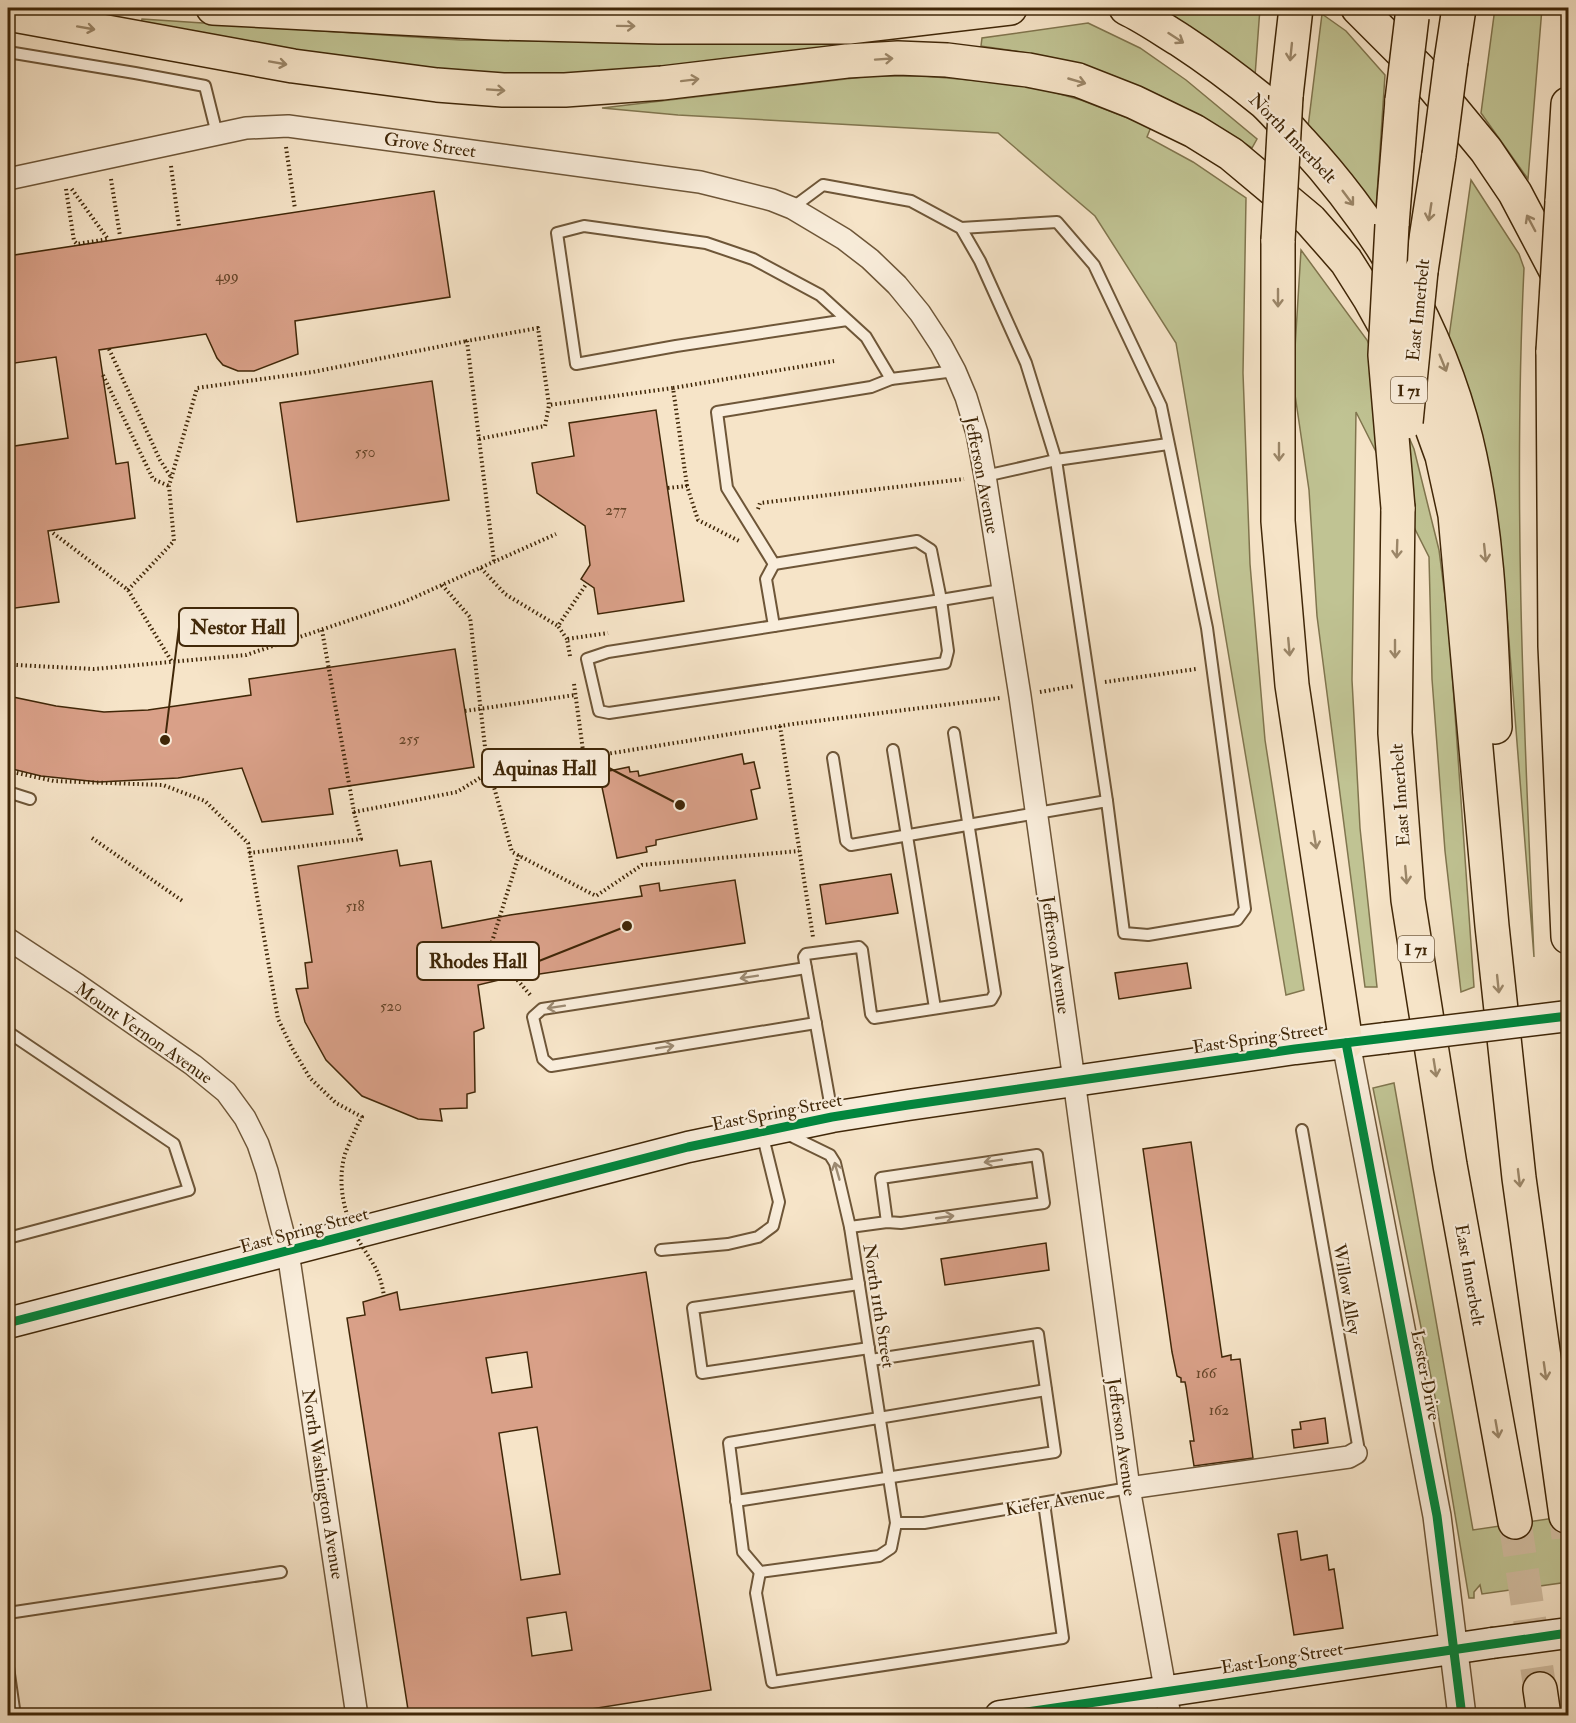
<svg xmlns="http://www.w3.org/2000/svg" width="1576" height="1723" font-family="'IM FELL Double Pica',serif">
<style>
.green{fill:#c0c393;stroke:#80754e;stroke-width:1.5}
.building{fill:#d9a088;stroke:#402708;stroke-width:1.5;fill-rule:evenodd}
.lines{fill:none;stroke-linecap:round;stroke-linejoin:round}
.motorway-tunnel{stroke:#d2bea2;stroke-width:33;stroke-dasharray:33 16;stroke-linecap:butt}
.service-casing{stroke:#6e5638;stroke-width:14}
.minor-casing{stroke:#6e5638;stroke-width:24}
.tertiary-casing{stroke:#6e5638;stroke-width:30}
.secondary-casing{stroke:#402708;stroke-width:33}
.motorway-casing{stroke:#402708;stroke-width:36}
.path{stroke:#402708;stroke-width:4;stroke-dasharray:1.5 3;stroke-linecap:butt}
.service{stroke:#f9eddb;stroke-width:10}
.minor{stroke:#f9eddb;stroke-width:21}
.tertiary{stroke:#f9eddb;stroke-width:27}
.secondary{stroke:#f9eddb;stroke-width:30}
.motorway{stroke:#f6e4c8;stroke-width:33}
.secondary-bridge-casing{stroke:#402708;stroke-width:33;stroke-linecap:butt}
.motorway-bridge-casing{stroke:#402708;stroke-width:36;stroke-linecap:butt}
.path-bridge{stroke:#402708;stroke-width:4;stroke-dasharray:1.5 3;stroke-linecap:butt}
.secondary-bridge{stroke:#f9eddb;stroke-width:30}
.motorway-bridge{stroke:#f6e4c8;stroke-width:33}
.cycleway-casing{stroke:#f9eddb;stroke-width:13}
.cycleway{stroke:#00873e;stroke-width:9}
.oneway{stroke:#9b8668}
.oneway2{stroke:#9c8a72}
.labels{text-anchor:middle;stroke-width:4.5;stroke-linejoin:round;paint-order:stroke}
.number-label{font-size:15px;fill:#664528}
.shield{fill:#f9eddb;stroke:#786247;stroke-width:1.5}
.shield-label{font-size:16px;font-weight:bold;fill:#402708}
.street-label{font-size:18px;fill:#402708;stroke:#f9eddb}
.leader{fill:none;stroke:#402708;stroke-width:2}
.callout-dot{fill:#402708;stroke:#f9eddb;stroke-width:2}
.callout{fill:#f9eddb;stroke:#402708;stroke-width:2}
.callout-label{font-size:20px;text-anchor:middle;font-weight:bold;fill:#402708}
</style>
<rect width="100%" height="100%" fill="#f6e4c8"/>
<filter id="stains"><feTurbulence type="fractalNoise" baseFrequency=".00333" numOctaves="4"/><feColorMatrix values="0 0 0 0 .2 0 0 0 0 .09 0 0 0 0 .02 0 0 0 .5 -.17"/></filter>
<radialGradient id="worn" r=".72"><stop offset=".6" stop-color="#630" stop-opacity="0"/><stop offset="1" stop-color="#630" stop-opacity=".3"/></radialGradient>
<g class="green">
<polygon points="1162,8 1260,8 1255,76 1211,41"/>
<polygon points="1495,8 1542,8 1528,179 1481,113"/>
<polygon points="1322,14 1346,31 1385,75 1376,210 1308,127"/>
<polygon points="142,19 460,40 856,44 589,78 534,79 369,64 141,23"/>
<path d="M1088 23 1140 48 1186 80 1257 139 1252 148C1194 110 1134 79 1066 61 1039 54 1009 50 981 46L982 38Z"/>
<polygon points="871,76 924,76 1028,85 1081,100 1151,127 1147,137 1193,162 1246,198 1243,373 1250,564 1265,740 1304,990 1286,995 1176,343 1095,216 998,133 678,115 602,108"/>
<path d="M1471 180 1519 254 1524 268C1513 498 1524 727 1534 957L1507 616 1497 521 1464 380 1449 337Z"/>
<polygon points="1301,250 1367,340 1414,449 1439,550 1449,628 1474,987 1461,992 1445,851 1432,679 1429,557 1356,412 1352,680 1360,828 1377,987 1365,987 1317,616 1309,490 1293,381"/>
<polygon points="1394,1083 1473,1530 1568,1516 1568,1582 1482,1594 1480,1585 1474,1592 1474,1598 1469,1598 1437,1407 1373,1088"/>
</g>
<g class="building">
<polygon points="434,191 450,297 295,321 298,354 254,371 238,371 223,365 217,358 206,334 99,350 116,464 128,462 135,518 48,531 59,602 8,609 8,447 68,438 56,357 8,364 8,256"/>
<polygon points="432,381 449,500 297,522 280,403"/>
<polygon points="656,410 684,601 598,614 594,588 581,579 590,565 585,526 537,493 532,463 574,456 569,423"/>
<polygon points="455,649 474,767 329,789 333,814 262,822 242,768 178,778 99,782 41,776 8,768 8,696 56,706 104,712 148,710 251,695 249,679"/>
<polygon points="742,754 744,764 754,762 760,788 751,790 757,819 656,840 656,845 646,847 647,852 617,858 599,773 629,767 630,772 638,771 639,776"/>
<polygon points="397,850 400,866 431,861 442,928 510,915 642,896 640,886 659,883 660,891 735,880 745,943 499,980 478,985 484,1028 474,1032 475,1092 467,1094 467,1108 440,1109 442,1121 418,1119 362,1096 326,1060 305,1022 296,989 308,988 305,963 312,962 298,866"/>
<polygon points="891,874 898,913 826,924 820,885"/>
<polygon points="1187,963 1191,988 1119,999 1115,973"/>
<polygon points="1191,1142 1222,1357 1231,1355 1231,1360 1240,1359 1253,1458 1194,1466 1190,1441 1194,1441 1186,1387 1185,1382 1181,1382 1181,1378 1177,1376 1172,1352 1143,1149"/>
<polygon points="1046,1243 1049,1270 945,1285 941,1259"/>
<path d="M646 1272 711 1690 547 1716H409L347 1318 365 1315 363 1302 397 1292 400 1310ZM527 1352 532 1387 492 1393 486 1358ZM537 1427 560 1574 521 1580 499 1433ZM566 1612 572 1650 532 1656 527 1618Z"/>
<polygon points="1325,1418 1328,1443 1294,1448 1292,1430 1301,1429 1300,1422"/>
<polygon points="1297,1531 1301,1560 1327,1555 1329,1570 1334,1569 1343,1628 1294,1635 1278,1534"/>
</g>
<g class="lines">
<g class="motorway-tunnel">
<polyline points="1566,1516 1568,1538"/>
<polyline points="1515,1522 1540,1689"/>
</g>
<defs>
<g id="service">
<polyline points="8,52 135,73 205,86 217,134"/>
<polyline points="792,208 823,185 911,201 961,228 980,261 1026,363 1056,460 1107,801"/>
<polyline points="847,320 676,346 576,364 557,233 584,226 706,243 753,259 820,295 866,337 891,379 955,371"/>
<polyline points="891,379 871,387 717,412 727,488 774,564 917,541 931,550 941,600 1001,590"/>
<polyline points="985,476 1056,460 1168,444"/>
<polyline points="774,564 766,579 774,626"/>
<polygon points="941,600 948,651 945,663 609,713 599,711 587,659 608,652"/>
<polyline points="893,750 935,1008"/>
<polyline points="833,758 846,841 851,845 1107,801 1124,933 1148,935 1237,920 1245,909 1207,628 1161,406 1094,265 1057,222 961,228"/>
<polyline points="8,792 30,799"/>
<polyline points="806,968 542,1009 533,1017 543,1059 551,1066 816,1023"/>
<polyline points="8,1032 174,1144 189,1190 8,1238"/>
<polyline points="832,1114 804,957 806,954 859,947 862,950 871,1014 874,1018 991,1000 995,993 954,733"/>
<polyline points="1302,1130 1358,1445 1356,1453"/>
<polyline points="787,1134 830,1155 835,1163 850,1227 896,1523 891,1548 879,1556 760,1572 743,1552 729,1443 1046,1390"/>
<polyline points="850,1227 887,1222 901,1223 1044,1203 1037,1155 881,1178 887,1222"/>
<polyline points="661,1250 728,1244 758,1237 773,1226 779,1202 762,1133"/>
<polyline points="859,1284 693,1308 702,1373 869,1348"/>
<polyline points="736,1501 1055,1452 1038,1334 871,1360"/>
<polyline points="896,1523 924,1523 1129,1488"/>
<polyline points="760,1572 756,1593 772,1682 1063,1638 1044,1503"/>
<polyline points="8,1613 281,1572"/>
<polyline points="8,1667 15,1716"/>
</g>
<g id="minor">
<polyline points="8,179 246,128 288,126 700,182 772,200 792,208 844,239 870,259 897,285 920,313 941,345 955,371 966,397 977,433 985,476 1020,696 1074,1080 1129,1488 1170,1716"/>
<polyline points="8,939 78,985 193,1065 226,1092 245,1118 258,1144 267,1171 288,1252 357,1716"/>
<polyline points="1129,1488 1349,1457 1356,1453"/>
</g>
<polyline id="tertiary" points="1346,1043 1437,1516 1462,1716"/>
<g id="secondary">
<polyline points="8,1323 688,1147 832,1117 908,1105 1295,1049 1386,1038"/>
<polyline points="1000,1716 1492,1643"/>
</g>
<g id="motorway">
<polyline points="213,8 494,23 659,27 849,27 1010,8"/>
<path d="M1126 8C1145 17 1162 29 1180 40 1209 59 1237 80 1264 102 1277 114 1289 129 1301 142 1379 226 1438 327 1466 439 1489 534 1491 631 1495 727"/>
<polyline points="1358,8 1419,69 1486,150 1515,193 1563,284"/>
<polyline points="8,14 293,66 437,85 503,90 565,90 662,83 847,61 898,58 947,60 1028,70 1078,80 1134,102 1194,131 1231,154 1310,220 1346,261 1370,299 1413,376 1442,456 1455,515 1492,926 1519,1178 1566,1516"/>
<polyline points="1451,61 1459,8"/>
<polyline points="1286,96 1296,8"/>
<polyline points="1562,202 1568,104"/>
<polyline points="1392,225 1402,100"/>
<polyline points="1278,240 1278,521 1292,685 1346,1043"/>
<polyline points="1421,271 1439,155"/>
<polyline points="1553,351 1555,646 1568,937"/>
<polyline points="1398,508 1395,733 1408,900 1450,1165 1515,1522"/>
<polyline points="1540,1689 1544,1716"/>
</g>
</defs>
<use href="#service" class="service-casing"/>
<use href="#minor" class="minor-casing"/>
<use href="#tertiary" class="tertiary-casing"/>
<use href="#secondary" class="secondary-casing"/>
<use href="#motorway" class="motorway-casing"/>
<g class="path">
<polyline points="286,147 295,209"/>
<polyline points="171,166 179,226"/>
<polyline points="111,179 120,236"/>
<polyline points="66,189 74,241 77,244 108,239 71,188"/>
<polyline points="109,349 160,460 171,477"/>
<polyline points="103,375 153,479 169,486"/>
<polyline points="479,439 545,426 549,405"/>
<polyline points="687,486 673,388 834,361"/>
<polyline points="668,488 687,486 698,520 739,541"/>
<polyline points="758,509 760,503 964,479"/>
<polyline points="53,533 128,590 172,662"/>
<polyline points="494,561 467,341 538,328 549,405 673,388"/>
<polyline points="481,568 505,594 558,626"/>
<polyline points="442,585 470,617 488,773 494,787 512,852 596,896 642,865 799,851"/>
<polyline points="128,590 174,541 169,486 197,388 313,372 467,341"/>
<polyline points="322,630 354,812 457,792 488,773 793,724 1000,698"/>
<polyline points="567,639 558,626 587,583"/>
<polyline points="570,656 567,639 608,633"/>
<polyline points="8,662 16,665 94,669 246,655 404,602 556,534"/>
<polyline points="1105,682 1196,669"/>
<polyline points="574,684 584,758"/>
<polyline points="1040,692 1074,686"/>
<polyline points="465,711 575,695"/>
<polyline points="780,726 813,937"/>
<polyline points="8,771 54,781 163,785 205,801 248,843 278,1019 292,1048 310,1078 336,1103 362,1117 358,1124"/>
<polyline points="92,838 184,902"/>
<polyline points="249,853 361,839 354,812"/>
<polyline points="519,855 490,948 532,997"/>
</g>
<use href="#service" class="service"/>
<use href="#minor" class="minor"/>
<use href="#tertiary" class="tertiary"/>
<use href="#secondary" class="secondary"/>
<use href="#motorway" class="motorway"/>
<defs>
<g id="secondary-bridge">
<polyline points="1386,1038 1568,1016"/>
<polyline points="1492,1643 1568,1633"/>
</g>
<g id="motorway-bridge">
<polyline points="1402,100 1412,17"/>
<polyline points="1439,155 1451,61"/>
<polyline points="1392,225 1385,355 1398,508"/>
<polyline points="1278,240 1286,96"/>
<polyline points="1553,351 1562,202"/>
<polyline points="1406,422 1421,271"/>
</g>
</defs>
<use href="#secondary-bridge" class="secondary-bridge-casing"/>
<use href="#motorway-bridge" class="motorway-bridge-casing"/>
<path class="path-bridge" d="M358 1124C354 1134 349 1143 345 1154 336 1185 345 1220 362 1246 375 1267 380 1272 384 1296"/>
<use href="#secondary-bridge" class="secondary-bridge"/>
<use href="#motorway-bridge" class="motorway-bridge"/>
<defs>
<g id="cycleway">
<polyline points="1346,1043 1437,1516 1462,1716"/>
<polyline points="8,1323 688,1147 832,1117 908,1105 1295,1049 1568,1016"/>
<polyline points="1000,1716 1568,1633"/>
</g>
</defs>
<use href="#cycleway" class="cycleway-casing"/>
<use href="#cycleway" class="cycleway"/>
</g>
<defs><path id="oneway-shaft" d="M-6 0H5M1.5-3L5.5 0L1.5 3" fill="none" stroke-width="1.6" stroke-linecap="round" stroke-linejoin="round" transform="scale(1.5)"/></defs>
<g class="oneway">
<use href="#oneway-shaft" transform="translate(626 26) rotate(1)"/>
<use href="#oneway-shaft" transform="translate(86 28) rotate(10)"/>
<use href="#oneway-shaft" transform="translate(1176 38) rotate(33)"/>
<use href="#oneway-shaft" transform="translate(1291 52) rotate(96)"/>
<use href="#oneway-shaft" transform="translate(884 59) rotate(-4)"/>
<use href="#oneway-shaft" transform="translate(278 63) rotate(10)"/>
<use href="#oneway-shaft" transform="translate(690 80) rotate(-7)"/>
<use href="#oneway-shaft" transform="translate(1077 81) rotate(16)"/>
<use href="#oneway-shaft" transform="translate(496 90) rotate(4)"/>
<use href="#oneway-shaft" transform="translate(1348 198) rotate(53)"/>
<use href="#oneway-shaft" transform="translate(1430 212) rotate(99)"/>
<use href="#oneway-shaft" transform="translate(1531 223) rotate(-118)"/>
<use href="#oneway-shaft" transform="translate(1278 298) rotate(90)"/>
<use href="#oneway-shaft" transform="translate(1443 363) rotate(68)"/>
<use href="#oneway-shaft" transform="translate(1279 452) rotate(90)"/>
<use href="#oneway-shaft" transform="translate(1397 549) rotate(92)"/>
<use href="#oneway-shaft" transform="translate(1485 553) rotate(84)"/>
<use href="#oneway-shaft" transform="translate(1289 647) rotate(85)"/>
<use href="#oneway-shaft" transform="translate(1395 649) rotate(90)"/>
<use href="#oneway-shaft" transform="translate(1315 840) rotate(81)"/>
<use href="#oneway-shaft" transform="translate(1406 875) rotate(85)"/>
<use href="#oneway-shaft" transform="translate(1498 984) rotate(84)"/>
<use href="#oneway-shaft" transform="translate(1435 1068) rotate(81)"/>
<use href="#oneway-shaft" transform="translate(1519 1178) rotate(83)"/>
<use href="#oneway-shaft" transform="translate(1545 1371) rotate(82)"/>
<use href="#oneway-shaft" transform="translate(1497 1429) rotate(80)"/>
</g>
<g class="oneway2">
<use href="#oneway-shaft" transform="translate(749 977) rotate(171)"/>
<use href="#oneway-shaft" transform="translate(556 1007) rotate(171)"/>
<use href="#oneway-shaft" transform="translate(665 1047) rotate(-9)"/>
<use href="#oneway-shaft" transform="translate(993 1161) rotate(171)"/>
<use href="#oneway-shaft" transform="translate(837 1171) rotate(-106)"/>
<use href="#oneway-shaft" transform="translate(945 1217) rotate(-8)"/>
</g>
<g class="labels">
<g class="number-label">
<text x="227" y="281">499</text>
<text x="365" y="457">550</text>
<text x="616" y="515">277</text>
<text x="409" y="744">255</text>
<text x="355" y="911">518</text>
<text x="391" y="1011">520</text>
<text x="1206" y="1378">166</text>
<text x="1219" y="1415">162</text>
</g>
<g class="shield">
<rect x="1391" y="377" width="36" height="26" rx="4.5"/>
<rect x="1398" y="936" width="36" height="26" rx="4.5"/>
</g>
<g class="shield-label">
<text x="1409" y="396">I 71</text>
<text x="1416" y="955">I 71</text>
</g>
<g class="street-label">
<text transform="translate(1293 138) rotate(46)" y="6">North Innerbelt</text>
<text transform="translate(430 145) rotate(8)" y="6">Grove Street</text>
<text transform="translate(1418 310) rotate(-84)" y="6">East Innerbelt</text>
<text transform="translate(982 475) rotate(79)" y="6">Jefferson Avenue</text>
<text transform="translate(1400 795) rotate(-94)" y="6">East Innerbelt</text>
<text transform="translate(1056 955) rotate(82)" y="6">Jefferson Avenue</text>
<text transform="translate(144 1033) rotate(35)" y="6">Mount Vernon Avenue</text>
<text transform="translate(1258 1038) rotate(-8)" y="6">East Spring Street</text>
<text transform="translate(777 1112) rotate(-11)" y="6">East Spring Street</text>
<text transform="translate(304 1230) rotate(-15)" y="6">East Spring Street</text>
<text transform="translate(1470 1275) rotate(80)" y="6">East Innerbelt</text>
<text transform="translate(1347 1289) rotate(80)" y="6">Willow Alley</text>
<text transform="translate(879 1306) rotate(81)" y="6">North 11th Street</text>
<text transform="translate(1426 1375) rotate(79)" y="6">Lester Drive</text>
<text transform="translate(1122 1437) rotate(82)" y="6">Jefferson Avenue</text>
<text transform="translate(323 1484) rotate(81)" y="6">North Washington Avenue</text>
<text transform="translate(1055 1501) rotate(-10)" y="6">Kiefer Avenue</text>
<text transform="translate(1282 1658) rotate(-9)" y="6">East Long Street</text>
</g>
</g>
<path class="leader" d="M165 740L179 627M680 805L609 768M627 926L539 961"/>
<g class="callout-dot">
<circle cx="165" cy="740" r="6"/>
<circle cx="680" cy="805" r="6"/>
<circle cx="627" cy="926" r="6"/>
</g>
<g class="callout">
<rect x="179" y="608" width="119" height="38" rx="6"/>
<rect x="482" y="749" width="127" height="38" rx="6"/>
<rect x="417" y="942" width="122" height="38" rx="6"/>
</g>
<g class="callout-label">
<text x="238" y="634">Nestor Hall</text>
<text x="545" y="775">Aquinas Hall</text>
<text x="478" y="968">Rhodes Hall</text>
</g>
<rect width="1576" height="1723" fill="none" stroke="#f6e4c8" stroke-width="30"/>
<rect x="9" y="9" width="1558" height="1705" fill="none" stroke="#402708" stroke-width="3"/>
<rect x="15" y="15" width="1546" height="1693" fill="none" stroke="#402708" stroke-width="1.5"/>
<rect width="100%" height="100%" filter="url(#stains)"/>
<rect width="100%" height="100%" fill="url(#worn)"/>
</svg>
